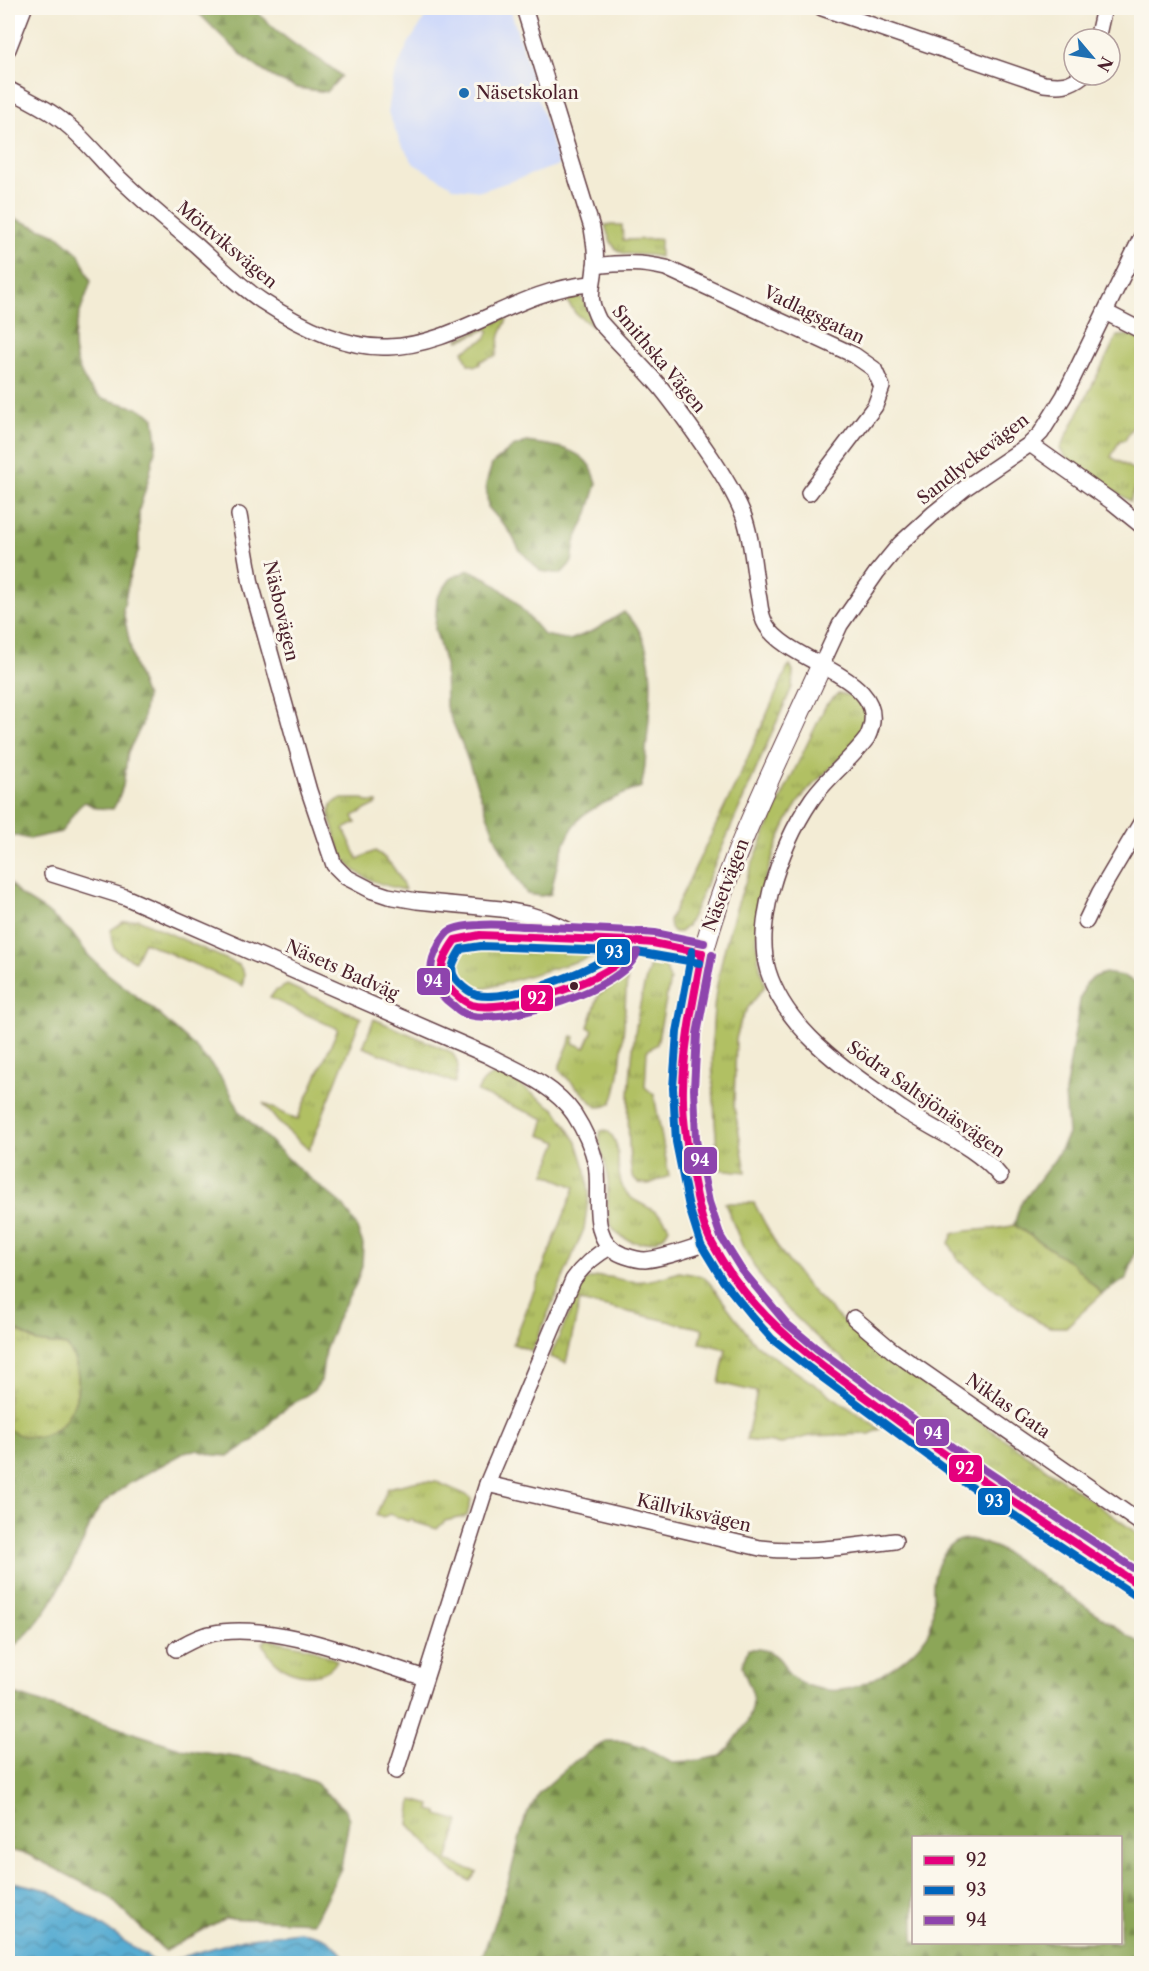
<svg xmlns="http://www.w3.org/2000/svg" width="1149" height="1971" font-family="'Libre Caslon Text',serif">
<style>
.built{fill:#d0daf9}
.grass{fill:url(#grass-tufts);stroke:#7e7047;stroke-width:1.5}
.forest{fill:url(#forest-firs);stroke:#6b6242;stroke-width:1.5;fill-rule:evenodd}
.water{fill:url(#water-waves);stroke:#50667e;stroke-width:1.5}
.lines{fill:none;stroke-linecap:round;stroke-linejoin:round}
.minor-casing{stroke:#633e44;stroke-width:18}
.tertiary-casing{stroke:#633e44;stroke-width:22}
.minor{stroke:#fff;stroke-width:15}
.tertiary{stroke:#fff;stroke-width:20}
.bus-1-casing{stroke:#fbf7ec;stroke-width:12}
.bus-2-casing{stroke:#fbf7ec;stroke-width:12}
.bus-3-casing{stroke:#fbf7ec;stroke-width:12}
.bus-1{stroke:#e5007d;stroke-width:8}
.bus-2{stroke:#0065bd;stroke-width:8}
.bus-3{stroke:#8e44ad;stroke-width:8}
.poi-dot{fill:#1f6fb2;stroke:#fbf7ec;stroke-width:2}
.bus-dot{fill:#4a1f2b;stroke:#fbf7ec;stroke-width:2}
.labels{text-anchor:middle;stroke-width:6;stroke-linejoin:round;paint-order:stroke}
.poi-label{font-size:18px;fill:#4a1f2b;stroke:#fbf7ec;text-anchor:start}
.street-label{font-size:18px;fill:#4a1f2b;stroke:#fbf7ec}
.line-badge{stroke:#fbf7ec;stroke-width:2}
.badge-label{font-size:16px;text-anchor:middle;font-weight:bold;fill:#fff}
</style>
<defs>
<pattern id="grass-tufts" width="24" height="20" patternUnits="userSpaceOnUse" patternTransform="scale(1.5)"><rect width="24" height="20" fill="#b1c063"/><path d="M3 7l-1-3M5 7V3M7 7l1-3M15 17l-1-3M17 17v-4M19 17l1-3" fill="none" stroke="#929b52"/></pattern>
<pattern id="forest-firs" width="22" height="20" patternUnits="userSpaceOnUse" patternTransform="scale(1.5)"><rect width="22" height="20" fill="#8ca659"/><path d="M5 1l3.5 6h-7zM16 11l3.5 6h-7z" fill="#74874a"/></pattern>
<pattern id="water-waves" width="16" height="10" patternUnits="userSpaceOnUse" patternTransform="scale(1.5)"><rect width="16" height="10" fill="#56acd2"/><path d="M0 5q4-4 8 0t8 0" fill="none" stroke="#498bab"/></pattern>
</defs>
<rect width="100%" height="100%" fill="#fbf7ec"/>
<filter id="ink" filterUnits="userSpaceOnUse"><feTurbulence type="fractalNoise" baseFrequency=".0167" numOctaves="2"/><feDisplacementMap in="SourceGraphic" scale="12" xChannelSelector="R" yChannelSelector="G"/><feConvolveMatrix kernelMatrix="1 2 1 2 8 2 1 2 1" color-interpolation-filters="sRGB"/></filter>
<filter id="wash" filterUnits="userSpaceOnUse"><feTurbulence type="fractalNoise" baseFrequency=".008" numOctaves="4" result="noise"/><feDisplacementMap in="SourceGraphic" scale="24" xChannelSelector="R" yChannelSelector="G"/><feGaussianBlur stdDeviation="1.35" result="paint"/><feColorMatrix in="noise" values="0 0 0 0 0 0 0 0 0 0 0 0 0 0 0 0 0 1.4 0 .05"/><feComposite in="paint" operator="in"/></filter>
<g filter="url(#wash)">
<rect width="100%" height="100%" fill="#f3ecd5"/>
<polygon class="built" points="438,8 510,8 559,165 481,191 455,188 414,164 400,142 388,112 394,75 408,44 425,18"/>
<g class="grass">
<path d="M605 225H622L623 240 660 239V257C626 250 616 265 605 225Z"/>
<path d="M573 292C585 297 590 314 592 326L576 314 562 294Z"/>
<polygon points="505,318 507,319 500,335 496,356 480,361 480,364 476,366 468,364 463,351 485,339 489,330 487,329 459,341 458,339"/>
<polygon points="1129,335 1141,341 1141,423 1136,421 1125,440 1120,440 1111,457 1141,474 1130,501 1067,459 1060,449 1117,336"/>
<polygon points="790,665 793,672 792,687 694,912 687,926 680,932 674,932 670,928 669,921 735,786 787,669"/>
<path d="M838 694C854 694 870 703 865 721 857 748 825 771 807 791 779 823 757 895 757 937 756 954 761 970 765 986L748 1008 741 1020 736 1039 734 1105 746 1172 718 1169C715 1111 708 1048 716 991 731 891 783 795 826 705Z"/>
<path d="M340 799H364L367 802H377V804L353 816 356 823 344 829 358 859 375 851C390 860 399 873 405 890 384 886 355 878 344 858 339 850 337 840 334 831 331 821 327 814 332 804Z"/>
<path d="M138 919 239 965 244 973 243 986 144 942 135 961C117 952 111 953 111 930L123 922Z"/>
<path d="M477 945 591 953 592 957 487 988C479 988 470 989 462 986 447 978 450 958 463 950 467 947 473 946 477 945Z"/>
<path d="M652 959 659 961 666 968 670 980 657 1044 647 1051 645 1087 654 1095 669 1176 649 1184 638 1183 632 1176C623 1116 632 1016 652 959Z"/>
<path d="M627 979C625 999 622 1094 610 1104 607 1107 602 1107 597 1107L562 1073 560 1069V1065L572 1036 575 1037 573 1043 585 1048 593 1030 588 1027 599 994Z"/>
<polygon points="287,985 361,1018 309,1150 278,1122 263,1103 297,1120 338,1029 270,998 275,991"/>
<path d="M374 1019 451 1052C461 1063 458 1071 455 1083L363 1047Z"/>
<path d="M498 1074 510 1078 556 1110 577 1142 586 1171 589 1194 584 1229 532 1351 513 1344 575 1187 545 1174 558 1142 540 1135 545 1119 477 1092C482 1081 487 1077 498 1074Z"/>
<path d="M606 1130C625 1143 613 1169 623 1188 632 1206 657 1204 669 1227 666 1237 658 1241 648 1242 637 1244 631 1242 622 1237 599 1224 612 1192 607 1172 605 1158 596 1145 601 1131Z"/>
<polygon points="725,1203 754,1203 778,1248 808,1287 840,1319 887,1356 1141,1536 1141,1574 991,1473 902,1407 823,1343 780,1302 760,1276 742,1245"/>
<path d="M1014 1225 1072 1263 1102 1294 1066 1327H1050L1039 1322 995 1290 958 1259 949 1243 953 1234C973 1227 994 1232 1014 1225Z"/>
<path d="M679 1272 702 1276 709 1282 755 1344 880 1429 870 1434 809 1436 782 1444 746 1440 757 1392 719 1383 726 1349 700 1343 703 1329 580 1301 566 1363 550 1357 584 1281C605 1272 610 1279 631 1281 646 1283 664 1277 679 1272Z"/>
<path d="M8 1320 11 1327 37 1342 67 1346C99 1389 57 1462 8 1429Z"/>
<polygon points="418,1481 437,1482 469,1496 471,1500 467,1516 445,1521 437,1529 414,1522 412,1519 408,1521 389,1514 383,1518 376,1515 388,1488"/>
<path d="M267 1639 310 1648 337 1660C327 1681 292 1678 277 1663 271 1658 266 1650 263 1643Z"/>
<polygon points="412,1800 430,1805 429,1810 438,1812 438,1815 459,1821 447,1861 477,1872 470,1881 451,1870 409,1824"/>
</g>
<g class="forest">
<path d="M193 8H253C268 23 286 40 305 51 320 60 327 63 341 76L327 92C317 90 305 90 295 87 253 73 224 37 193 8Z"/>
<path d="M8 216 57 235 79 254 91 281C80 317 64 338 82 375 86 383 94 395 103 398 121 405 140 405 154 418L157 442 148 481 139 510V549L130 574 123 610 134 664 146 697 142 725 128 752 123 786 118 800 113 809 96 808 85 802C73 810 70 821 61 832L29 839 8 834Z"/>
<path d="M526 442C546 445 576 446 589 465 593 470 595 477 597 483L588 513 575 542 572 562 561 574 540 571 519 549 510 532 488 507 486 484 492 464 513 447Z"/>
<path d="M469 570 488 579 513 599 544 635 570 640 595 630 624 612C629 618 636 623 639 630 657 664 650 704 647 741 645 757 646 771 641 787 628 792 587 809 579 819 563 839 555 870 551 894L541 896 527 894 513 872 496 839 462 744 446 707 445 665 435 629 437 598 451 578Z"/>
<path d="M8 881 20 895 46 911 71 932 89 956 108 974 153 1009 193 1045 216 1070 229 1090 240 1112 301 1171 343 1205 355 1223 363 1244 362 1266 356 1284 339 1315 325 1351 321 1381 314 1390 280 1412 254 1440 229 1456 213 1455 197 1450 187 1451C159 1468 126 1481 102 1505 93 1514 88 1531 83 1542 65 1579 43 1627 8 1650V1429C57 1462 99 1389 67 1346L37 1342 11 1327 8 1320Z"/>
<polygon points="1105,973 1123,976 1141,985 1141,1235 1127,1278 1102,1294 1072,1263 1014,1225 1020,1205 1055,1159 1068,1134 1065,1093 1080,1000 1085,985 1092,978"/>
<path d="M971 1539 995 1547 1012 1557 1141 1644V1963H480L508 1883 525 1818 539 1793 575 1761 606 1741H622L644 1747 672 1762 695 1761 721 1756C735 1739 758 1717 752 1692 749 1683 744 1675 742 1665L748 1649C761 1648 772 1650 781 1661 785 1666 786 1672 791 1676 805 1688 829 1693 847 1689 874 1683 920 1654 930 1628 935 1613 932 1597 933 1583 935 1569 944 1545 958 1541 962 1539 967 1539 971 1539ZM914 1838H1120V1942H914Z"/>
<polygon points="8,1687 14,1694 186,1750 249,1759 314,1782 345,1810 349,1819 341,1868 314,1922 225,1918 165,1951 107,1895 27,1854 8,1850"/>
</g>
<g class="water">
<polygon points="8,1881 48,1890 157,1963 8,1963"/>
<path d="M299 1932C329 1936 332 1941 349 1963H162L243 1939Z"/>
</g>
</g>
<g filter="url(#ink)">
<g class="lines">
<defs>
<g id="minor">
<path d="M524 8 592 228C594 241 597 254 595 266 593 292 586 295 599 321 619 344 642 365 661 388 678 409 694 432 709 454 722 473 734 492 743 514 753 540 753 571 759 599 760 607 761 617 766 625 790 666 897 676 867 738 851 760 828 776 812 799 793 827 780 857 771 890 765 916 760 944 768 971 787 1033 852 1074 902 1109 934 1131 975 1145 1000 1176"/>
<path d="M822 8 1044 84C1061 86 1069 86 1083 75"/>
<polyline points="1097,39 1104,8"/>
<polyline points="8,49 24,8"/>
<path d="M8 89C28 100 49 109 66 124 85 139 100 159 117 176 142 200 169 223 196 245 217 264 238 285 262 301 297 324 345 349 388 347 459 345 517 289 591 284"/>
<path d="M595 266C621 263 641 262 666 268L854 355 874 369 882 387 875 406 809 493"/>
<polyline points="1105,312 1142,331"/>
<polyline points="1030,444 1111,501 1142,526"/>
<polyline points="239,515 251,584 309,791 334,865 346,877 373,891 388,896 417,901 501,909 527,914 546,920 587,939 653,943 702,953"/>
<polyline points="821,666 840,625 877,572 900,544 934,513 965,488 1030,444 1041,433 1064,396 1142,236"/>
<path d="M52 874 125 897 487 1055C518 1071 553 1084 574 1114 583 1128 592 1147 596 1164 602 1193 586 1241 623 1255 629 1257 637 1260 645 1260 667 1258 690 1248 711 1242"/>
<polyline points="1086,921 1100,892 1142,821"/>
<polyline points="854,1318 893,1351 1142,1524"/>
<path d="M487 1484 760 1548C805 1554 850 1546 895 1541"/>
<path d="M176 1649C187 1643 198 1636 210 1634 272 1620 365 1659 425 1678"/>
<path d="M396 1771 487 1484 573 1280C583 1265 594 1256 610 1247"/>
</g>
<path id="tertiary" d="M821 666C750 824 655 992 692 1172 697 1195 701 1220 711 1242 727 1275 755 1305 780 1332L964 1469 1142 1587"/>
</defs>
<use href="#minor" class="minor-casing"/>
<use href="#tertiary" class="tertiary-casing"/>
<use href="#minor" class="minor"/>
<use href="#tertiary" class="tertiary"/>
<defs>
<g id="bus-1">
<path d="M480 935 629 941C628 947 627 953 623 958 603 982 503 1014 472 1005 467 1003 461 999 457 995 434 977 440 961 455 940Z"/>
<polyline points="629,941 653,943 702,953"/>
<path d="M702 953C694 998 684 1042 683 1088 682 1120 688 1151 694 1182 698 1202 702 1225 712 1243 753 1321 822 1365 890 1415 972 1475 1057 1531 1142 1587"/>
</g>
<g id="bus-2">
<path d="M481 946 615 951C593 972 507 1002 477 995 470 993 463 987 458 982 447 971 454 960 461 949Z"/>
<polyline points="692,951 677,1032 673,1088 676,1142 689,1207 701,1245 723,1281 749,1313 772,1339 804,1364 958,1478 1136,1596"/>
<polyline points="637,952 700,963"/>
</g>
<g id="bus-3">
<path d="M630 931C596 929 563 928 529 926 513 926 495 923 479 925 471 925 454 927 448 932 444 936 440 942 438 947 424 971 433 991 454 1006 458 1010 464 1014 469 1015 505 1025 625 990 637 952"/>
<polyline points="630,931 655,933 704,943"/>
<polyline points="712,955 697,1034 694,1089 696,1140 709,1202 721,1237 741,1269 787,1324 816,1348 970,1460 1142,1574"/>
</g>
</defs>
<use href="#bus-1" class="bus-1-casing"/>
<use href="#bus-2" class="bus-2-casing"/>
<use href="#bus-3" class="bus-3-casing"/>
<use href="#bus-1" class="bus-1"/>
<use href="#bus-2" class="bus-2"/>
<use href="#bus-3" class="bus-3"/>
</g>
</g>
<circle class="poi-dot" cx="464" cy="93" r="6"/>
<circle class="bus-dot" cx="574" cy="986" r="5"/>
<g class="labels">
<g class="poi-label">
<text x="476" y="99">Näsetskolan</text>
</g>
<g class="street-label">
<text transform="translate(227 245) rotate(40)" y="6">Möttviksvägen</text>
<text transform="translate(814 315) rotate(26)" y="6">Vadlagsgatan</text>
<text transform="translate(659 359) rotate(50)" y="6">Smithska Vägen</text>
<text transform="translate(973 459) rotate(-38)" y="6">Sandlyckevägen</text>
<text transform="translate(281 611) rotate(77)" y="6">Näsbovägen</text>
<text transform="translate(726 885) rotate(-69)" y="6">Näsetvägen</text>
<text transform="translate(342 970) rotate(24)" y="6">Näsets Badväg</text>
<text transform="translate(926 1099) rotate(35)" y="6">Södra Saltsjönäsvägen</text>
<text transform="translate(1008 1406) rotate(35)" y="6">Niklas Gata</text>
<text transform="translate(694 1513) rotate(13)" y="6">Källviksvägen</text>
</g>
</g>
<g class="line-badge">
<rect x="596" y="938" width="35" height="28" rx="6" fill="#0065bd"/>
<rect x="416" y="967" width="35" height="29" rx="6" fill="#8e44ad"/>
<rect x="520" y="984" width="34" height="28" rx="6" fill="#e5007d"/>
<rect x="683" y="1146" width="35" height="29" rx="6" fill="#8e44ad"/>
<rect x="915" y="1418" width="35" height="29" rx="6" fill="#8e44ad"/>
<rect x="948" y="1454" width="35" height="29" rx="6" fill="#e5007d"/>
<rect x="977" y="1487" width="34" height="29" rx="6" fill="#0065bd"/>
</g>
<g class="badge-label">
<text x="614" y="958">93</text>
<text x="433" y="987">94</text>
<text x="537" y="1004">92</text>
<text x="700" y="1166">94</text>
<text x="933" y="1439">94</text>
<text x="965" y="1474">92</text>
<text x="994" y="1507">93</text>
</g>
<rect width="1149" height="1971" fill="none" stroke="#fbf7ec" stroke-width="30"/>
<rect x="912" y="1836" width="210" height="108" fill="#fbf7ec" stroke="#b4a19f" stroke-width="1.5"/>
<rect x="924" y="1856" width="30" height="9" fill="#e5007d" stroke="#b4a19f" stroke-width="1.5"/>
<text x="966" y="1866" font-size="18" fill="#4a1f2b">92</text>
<rect x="924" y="1886" width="30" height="9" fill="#0065bd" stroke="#b4a19f" stroke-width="1.5"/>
<text x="966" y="1896" font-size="18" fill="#4a1f2b">93</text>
<rect x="924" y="1916" width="30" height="9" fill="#8e44ad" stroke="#b4a19f" stroke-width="1.5"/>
<text x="966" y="1926" font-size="18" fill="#4a1f2b">94</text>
<g transform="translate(1092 57) rotate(119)"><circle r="28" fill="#fbf7ec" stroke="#b4a19f" stroke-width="1.5"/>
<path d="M0-4.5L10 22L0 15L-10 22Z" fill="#1f6fb2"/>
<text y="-9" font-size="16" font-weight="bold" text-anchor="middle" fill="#4a1f2b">N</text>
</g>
</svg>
